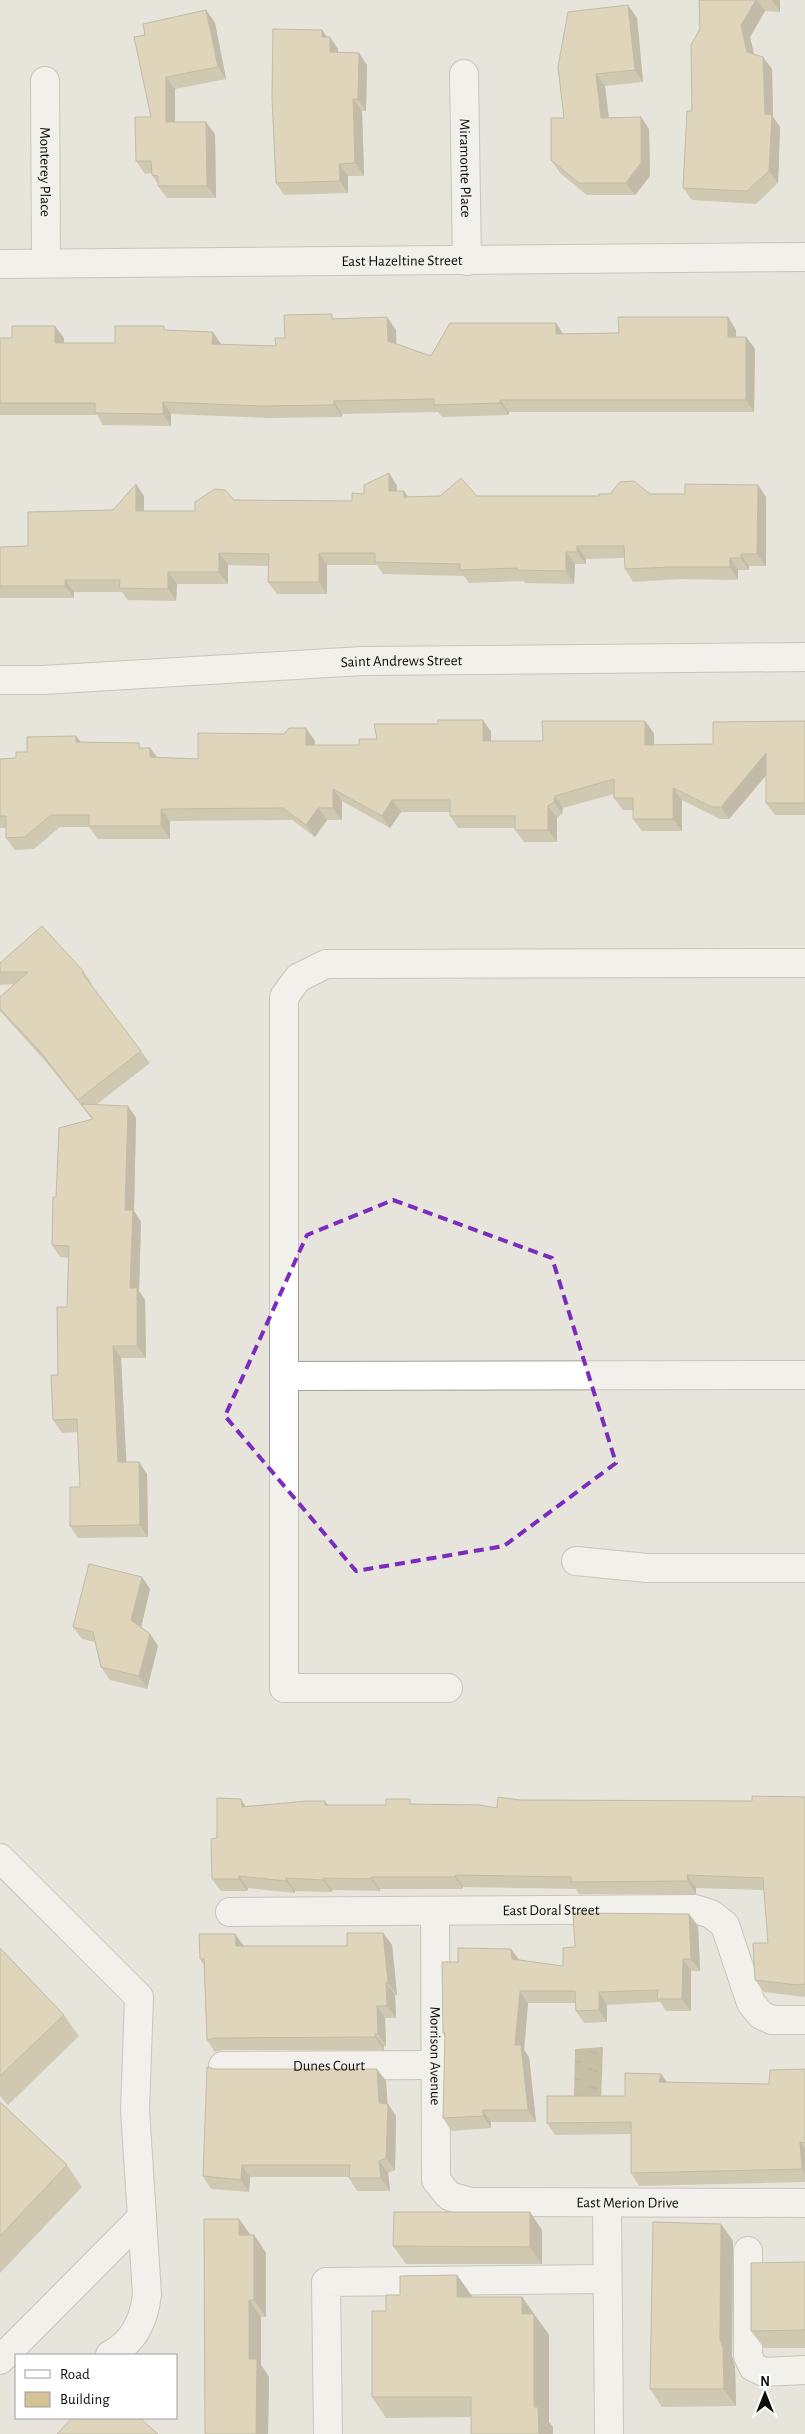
<svg xmlns="http://www.w3.org/2000/svg" width="805" height="2434" font-family="'Alegreya Sans',sans-serif">
<style>
.water{fill:url(#water-ripples)}
.lines{fill:none;stroke-linecap:round;stroke-linejoin:round}
.minor-casing{stroke:#a3a098;stroke-width:30}
.minor{stroke:#fff;stroke-width:28}
.wall{fill:#b6a980}
.shaded-wall{fill:#948968}
.building{fill:#d4c495;stroke:#948968}
.marked{fill:none;stroke:#7b2cbf;stroke-width:4;stroke-dasharray:10 6;stroke-linejoin:round}
.labels{text-anchor:middle;stroke-width:4;stroke-linejoin:round;paint-order:stroke}
.street-label{font-size:15px;fill:#0d0c0a;stroke:#fff}
</style>
<defs>
<pattern id="water-ripples" width="26" height="14" patternUnits="userSpaceOnUse" patternTransform="scale(1.25)"><rect width="26" height="14" fill="#a29365"/><path d="M2 4q2-2 4 0t4 0M15 11q2-2 4 0t4 0" fill="none" stroke="#827651"/></pattern>
</defs>
<rect width="100%" height="100%" fill="#e6e4db"/>
<polygon class="water" points="603,2047 601,2100 574,2100 575,2049"/>
<g class="lines">
<defs>
<g id="minor">
<path id="s1" d="M464 74 467 261"/>
<path id="s2" d="M45 81 46 263"/>
<path id="s3" d="M0 264 805 257"/>
<path id="s4" d="M0 680H43L362 661 805 657"/>
<polyline points="284,1376 805,1375"/>
<polyline points="576,1561 647,1568 805,1568"/>
<polyline points="448,1688 284,1688 284,997 298,978 326,964 805,963"/>
<path d="M0 1858 139 1997 135 2110 147 2294C144 2321 134 2342 110 2355"/>
<path id="s5" d="M435 1911 436 2180 449 2196 470 2202 805 2203"/>
<path id="s6" d="M230 1912 695 1909 711 1914 725 1925 751 2003 761 2015 772 2020H805"/>
<path id="s7" d="M223 2066 436 2065"/>
<polyline points="607,2203 609,2434"/>
<polyline points="748,2251 748,2356 753,2367 764,2372 805,2370"/>
<polyline points="0,2360 142,2217"/>
<polyline points="328,2434 326,2282 607,2279"/>
</g>
</defs>
<use href="#minor" class="minor-casing"/>
<use href="#minor" class="minor"/>
</g>
<g class="wall">
<polygon points="699,0 780,0 780,12 765,11 750,37 754,54 772,69 773,117 780,127 778,183 756,204 692,200 683,188 700,29"/>
<polygon points="628,5 637,18 643,82 605,86 609,118 649,129 650,176 635,195 587,195 560,173 551,160 564,118"/>
<polygon points="206,10 215,23 226,79 175,89 175,122 215,134 216,198 167,198 158,186 158,184 152,175 152,173 145,174 136,161 151,117 145,35"/>
<polygon points="327,37 338,49 338,52 367,65 366,111 362,111 364,176 348,176 348,193 284,195 276,183"/>
<polygon points="336,319 396,330 396,344 431,356 556,323 563,334 736,330 736,337 746,337 755,349 754,412 509,412 509,415 442,417 438,412 342,414 342,417 269,418 171,414 171,426 103,425 97,415 0,415 0,338 64,338 64,343 115,343 167,330 221,344 221,345 276,346 285,338"/>
<polygon points="389,473 397,486 397,491 404,491 408,497 477,496 599,496 650,494 766,497 766,566 749,566 749,570 738,570 738,580 680,579 633,582 625,569 624,558 586,559 586,564 575,564 574,584 525,583 524,581 469,583 464,576 383,574 377,565 327,565 327,594 277,594 268,582 269,566 228,565 228,584 177,584 176,601 128,600 122,592 74,592 74,598 0,598 0,547 28,546 144,496 144,511 195,511 234,500 352,501 364,494"/>
<polygon points="483,720 491,732 491,741 543,741 654,733 654,745 713,744 805,721 805,815 775,815 766,803 766,775 729,819 720,819 682,800 682,831 642,831 633,819 633,810 623,810 614,798 614,794 563,808 562,814 557,818 557,842 524,842 515,830 515,828 458,828 450,816 450,812 401,812 390,828 342,801 342,820 327,820 315,837 292,820 170,821 170,839 98,839 89,827 60,827 34,849 15,850 6,838 6,828 0,828 0,759 16,758 27,752 76,736 81,742 142,748 150,748 157,757 198,759 315,741 315,745 359,745 377,739 438,724"/>
<polygon points="0,963 84,972 92,984 91,985 150,1063 96,1105 128,1106 136,1118 134,1211 141,1222 139,1291 145,1300 146,1358 121,1358 126,1462 147,1474 148,1537 78,1538 70,1526 80,1487 78,1432 62,1433 53,1420 58,1375 67,1307 69,1258 60,1257 52,1245 56,1197 92,1119 46,1062 0,1011 0,997 14,984 0,985"/>
<polygon points="142,1577 150,1589 141,1627 150,1634 158,1646 147,1689 110,1680 101,1667 95,1642 82,1639 73,1627"/>
<polygon points="805,1797 805,1997 764,1992 755,1980 768,1943 764,1890 696,1888 696,1894 579,1894 576,1889 463,1887 463,1889 380,1889 380,1891 332,1890 332,1892 295,1891 295,1893 248,1888 247,1891 221,1891 212,1879 217,1838 246,1806 325,1801 328,1805 386,1805 413,1804 497,1808 520,1800 752,1801"/>
<polygon points="689,1914 698,1926 700,1971 691,1971 691,2011 666,2011 660,2002 607,2005 607,2022 584,2023 576,2011 575,2003 528,2003 524,2050 529,2057 536,2122 491,2122 491,2128 451,2131 443,2118 445,2036 443,2033 519,1960 563,1966 575,1947"/>
<polygon points="383,1933 392,1945 397,1995 395,1995 396,2018 385,2018 386,2046 384,2046 384,2050 223,2050 215,2052 207,2040 204,1965 200,1959 244,1946 347,1946"/>
<polygon points="0,1948 64,2015 79,2036 8,2105 0,2096"/>
<polygon points="215,2069 386,2081 387,2104 396,2116 395,2170 388,2173 390,2191 357,2191 349,2178 349,2177 250,2177 249,2192 211,2189 203,2176"/>
<polygon points="805,2069 805,2182 639,2186 631,2173 631,2134 555,2135 547,2123 667,2082 769,2084"/>
<polygon points="0,2102 67,2165 82,2187 0,2273"/>
<polygon points="239,2219 251,2235 254,2235 266,2253 266,2317 261,2317 261,2365 269,2377 268,2434 205,2434"/>
<polygon points="721,2224 733,2241 732,2356 735,2366 736,2406 662,2407 650,2389"/>
<polygon points="542,2230 542,2264 406,2264 393,2246"/>
<polygon points="805,2262 805,2348 764,2348 751,2331"/>
<polygon points="472,2296 472,2297 522,2297 549,2335 549,2422 553,2427 553,2434 471,2434 471,2417 386,2418 372,2397 386,2311"/>
</g>
<g class="shaded-wall">
<polygon points="756,0 757,0 765,11 750,37 756,64 747,52 741,25"/>
<polygon points="772,0 780,0 780,12"/>
<polygon points="628,5 637,18 643,82 635,70"/>
<polygon points="206,10 215,23 226,79 218,67"/>
<polygon points="322,30 330,41 330,37 338,49 338,64 330,52 322,37"/>
<polygon points="359,53 367,65 366,111 358,99"/>
<polygon points="763,57 772,69 773,117 780,127 778,183 769,171 765,114"/>
<polygon points="596,74 605,86 610,130 601,118"/>
<polygon points="166,77 175,89 175,134 166,122"/>
<polygon points="353,99 362,111 364,176 355,163"/>
<polygon points="641,117 649,129 650,176 635,195 626,183"/>
<polygon points="206,122 215,134 216,198 207,186"/>
<polygon points="339,164 348,176 348,193 340,181"/>
<polygon points="387,317 396,330 397,353 388,341"/>
<polygon points="728,317 736,330 736,349 728,337"/>
<polygon points="556,323 564,336 556,334"/>
<polygon points="55,326 64,338 64,355 55,343"/>
<polygon points="213,332 221,344 221,356 212,344"/>
<polygon points="746,337 755,349 754,412 746,400"/>
<polygon points="500,400 509,412 509,415 500,403"/>
<polygon points="334,401 342,414 342,417 334,405"/>
<polygon points="163,402 171,414 171,426 163,414"/>
<polygon points="389,473 397,486 397,503 389,491"/>
<polygon points="136,484 144,496 144,524 136,511"/>
<polygon points="758,485 766,497 766,566 757,554"/>
<polygon points="404,491 412,503 404,497"/>
<polygon points="577,546 586,559 586,564 577,552"/>
<polygon points="566,552 575,564 574,584 566,571"/>
<polygon points="219,553 228,565 228,584 219,572"/>
<polygon points="319,553 327,565 327,594 319,582"/>
<polygon points="741,554 749,566 749,570 741,558"/>
<polygon points="730,558 738,570 738,580 730,567"/>
<polygon points="168,572 177,584 176,601 168,589"/>
<polygon points="65,580 74,592 74,598 65,586"/>
<polygon points="483,720 491,732 491,753 483,741"/>
<polygon points="645,721 654,733 654,757 645,745"/>
<polygon points="306,728 315,741 315,757 306,745"/>
<polygon points="76,736 85,748 76,742"/>
<polygon points="150,748 159,760 150,757"/>
<polygon points="766,753 775,765 729,819 721,807"/>
<polygon points="673,788 682,800 682,831 673,819"/>
<polygon points="333,789 342,801 342,820 333,808"/>
<polygon points="555,796 563,808 562,814 554,802"/>
<polygon points="392,800 401,812 390,828 382,816"/>
<polygon points="548,806 557,818 557,842 548,830"/>
<polygon points="318,808 327,820 315,837 306,825"/>
<polygon points="161,809 170,821 170,839 161,826"/>
<polygon points="128,1106 136,1118 134,1211 141,1222 139,1291 145,1300 146,1358 137,1346 130,1288 125,1210"/>
<polygon points="113,1346 121,1358 127,1474 118,1462"/>
<polygon points="139,1462 147,1474 148,1537 140,1525"/>
<polygon points="142,1577 150,1589 140,1632 131,1620"/>
<polygon points="150,1634 158,1646 147,1689 139,1676"/>
<polygon points="241,1799 249,1812 242,1807"/>
<polygon points="455,1875 463,1887 463,1889 455,1877"/>
<polygon points="687,1875 696,1888 696,1894 688,1881"/>
<polygon points="239,1876 248,1888 247,1891 239,1879"/>
<polygon points="371,1877 380,1889 380,1891 371,1879"/>
<polygon points="286,1878 295,1891 295,1893 286,1881"/>
<polygon points="323,1878 332,1890 332,1892 323,1880"/>
<polygon points="689,1914 698,1926 700,1971 691,1959"/>
<polygon points="383,1933 392,1945 397,1995 388,1983"/>
<polygon points="235,1934 244,1946 236,1946"/>
<polygon points="511,1949 520,1961 512,1959"/>
<polygon points="683,1959 691,1971 691,2011 682,1999"/>
<polygon points="386,1983 395,1995 396,2018 387,2006"/>
<polygon points="520,1991 528,2003 524,2050 529,2057 536,2122 528,2110 515,2045"/>
<polygon points="599,1992 607,2005 607,2022 599,2010"/>
<polygon points="377,2006 385,2018 386,2046 378,2034"/>
<polygon points="375,2034 384,2046 384,2050 375,2037"/>
<polygon points="377,2069 386,2081 388,2112 388,2104 396,2116 395,2170 386,2158 379,2103"/>
<polygon points="661,2074 670,2086 659,2082"/>
<polygon points="483,2110 491,2122 491,2128 483,2116"/>
<polygon points="800,2142 805,2149 805,2174 802,2169"/>
<polygon points="379,2161 388,2173 390,2191 381,2178"/>
<polygon points="242,2165 250,2177 249,2192 241,2180"/>
<polygon points="530,2212 542,2230 542,2264 530,2247"/>
<polygon points="239,2219 251,2236 239,2235"/>
<polygon points="721,2224 733,2241 732,2356 735,2366 736,2406 724,2389 720,2339"/>
<polygon points="254,2235 266,2253 266,2317 254,2300"/>
<polygon points="457,2275 472,2296 472,2318 457,2297"/>
<polygon points="522,2297 549,2335 549,2422 553,2427 553,2434 539,2434 522,2314"/>
<polygon points="249,2300 261,2317 261,2365 269,2377 268,2434 256,2434 249,2359"/>
</g>
<g class="building">
<polygon points="699,0 756,0 741,25 747,52 763,57 765,114 772,115 769,171 747,191 683,188 687,111 692,111 691,45 700,29"/>
<polygon points="628,5 635,70 596,74 601,118 641,117 641,163 626,183 579,183 551,160 551,118 564,118 558,67 568,12"/>
<polygon points="206,10 218,67 166,77 166,122 206,122 207,186 158,186 158,176 152,175 151,161 136,161 135,117 151,117 134,37 145,35 143,24"/>
<polygon points="273,29 322,30 322,37 330,37 330,52 359,53 358,99 353,99 355,163 339,164 340,181 276,183 272,98"/>
<polygon points="332,314 332,319 387,317 388,341 431,356 450,323 556,323 556,334 619,333 618,317 728,317 728,337 746,337 746,400 500,400 500,403 434,405 434,399 334,401 334,405 260,406 163,402 163,414 95,413 95,403 0,403 0,338 12,338 12,326 55,326 55,343 115,343 115,326 164,326 164,330 213,332 212,344 276,346 275,338 285,338 284,315"/>
<polygon points="389,473 389,491 404,491 404,497 440,496 461,478 477,496 599,496 599,494 610,494 620,482 634,481 650,494 685,494 685,484 758,485 757,554 741,554 741,558 730,558 730,567 672,567 625,569 624,546 577,546 577,552 566,552 566,571 517,570 517,568 460,570 460,564 375,562 375,553 319,553 319,582 268,582 269,554 219,553 219,572 168,572 168,589 119,588 120,580 65,580 65,586 0,586 0,547 28,546 28,512 113,510 136,484 136,511 195,511 195,502 215,489 225,490 234,500 352,501 352,493 364,494 364,485"/>
<polygon points="438,720 483,720 483,741 543,741 542,721 645,721 645,745 713,744 713,722 805,721 805,803 766,803 766,753 721,807 712,807 673,788 673,819 633,819 633,798 614,798 614,779 555,796 554,802 548,806 548,830 515,830 515,816 450,816 450,800 392,800 382,816 333,789 333,808 318,808 306,825 283,808 161,809 161,826 89,826 89,815 51,815 25,837 6,838 6,816 0,816 0,759 16,758 16,752 27,752 27,737 76,736 76,742 139,743 139,748 150,748 150,757 198,759 198,733 284,734 289,728 306,728 306,745 359,745 359,739 377,739 374,724 438,724"/>
<polygon points="42,926 84,972 82,973 141,1051 78,1100 38,1049 0,1009 0,997 28,972 0,972 0,963"/>
<polygon points="81,1104 128,1106 125,1210 133,1210 130,1288 137,1288 137,1346 113,1346 118,1462 139,1462 140,1525 70,1526 70,1487 80,1487 77,1419 53,1420 51,1375 58,1375 57,1307 67,1307 69,1246 52,1245 53,1197 56,1197 59,1128 93,1119"/>
<polygon points="89,1564 142,1577 131,1620 150,1634 139,1676 101,1667 93,1632 73,1627"/>
<polygon points="752,1796 805,1797 805,1984 798,1985 755,1980 753,1943 768,1943 763,1878 687,1875 688,1881 571,1882 571,1877 455,1875 455,1877 371,1877 371,1879 323,1878 323,1880 286,1878 286,1881 239,1876 239,1879 212,1879 211,1839 217,1838 217,1798 241,1799 242,1807 307,1801 325,1801 325,1805 386,1805 386,1799 410,1799 410,1804 480,1805 497,1808 498,1797 520,1800 752,1801"/>
<polygon points="573,1913 689,1914 691,1959 683,1959 682,1999 657,1999 658,1990 599,1992 599,2010 576,2011 575,1991 520,1991 515,2045 521,2045 528,2110 483,2110 483,2116 443,2118 445,2033 443,2033 442,1962 458,1962 458,1948 511,1949 512,1959 563,1966 563,1948 575,1947"/>
<polygon points="347,1933 383,1933 388,1983 386,1983 387,2006 377,2006 378,2034 375,2034 375,2037 214,2038 207,2040 204,1959 200,1959 199,1934 235,1934 236,1946 347,1946"/>
<polygon points="0,1948 64,2015 0,2076"/>
<polygon points="207,2067 215,2069 377,2069 379,2103 388,2104 386,2158 379,2161 381,2178 349,2178 350,2165 242,2165 241,2180 203,2176"/>
<polygon points="805,2069 805,2143 800,2142 802,2169 631,2173 631,2122 547,2123 547,2096 625,2096 625,2073 661,2074 659,2082 769,2084 770,2070"/>
<polygon points="0,2102 67,2165 0,2236"/>
<polygon points="394,2212 530,2212 530,2247 393,2246"/>
<polygon points="204,2219 239,2219 239,2235 254,2235 254,2300 249,2300 249,2359 257,2359 256,2434 205,2434"/>
<polygon points="653,2222 721,2224 720,2339 723,2349 724,2389 650,2389"/>
<polygon points="805,2262 805,2330 751,2331 751,2263"/>
<polygon points="457,2275 457,2297 522,2297 522,2314 534,2314 534,2407 538,2407 539,2434 471,2434 471,2397 372,2397 372,2311 386,2311 386,2295 400,2295 400,2276"/>
<polygon points="72,2418 140,2418 158,2434 57,2434"/>
</g>
<path d="M0 0H805V2434H0ZM393 1200 552 1258 616 1463 504 1546 356 1571 225 1416 307 1235Z" fill="#e6e4db" fill-opacity=".55" fill-rule="evenodd"/>
<path class="marked" d="M393 1200 552 1258 616 1463 504 1546 356 1571 225 1416 307 1235Z"/>
<g class="labels">
<g class="street-label">
<text dy="5" stroke="none"><textPath href="#s1" startOffset="94">Miramonte Place</textPath></text>
<text dy="5" stroke="none"><textPath href="#s2" startOffset="91">Monterey Place</textPath></text>
<text dy="5" stroke="none"><textPath href="#s3" startOffset="402">East Hazeltine Street</textPath></text>
<text dy="5" stroke="none"><textPath href="#s4" startOffset="402">Saint Andrews Street</textPath></text>
<text dy="5" stroke="none"><textPath href="#s6" startOffset="321">East Doral Street</textPath></text>
<text dy="5" stroke="none"><textPath href="#s5" startOffset="145">Morrison Avenue</textPath></text>
<text dy="5" stroke="none"><textPath href="#s7" startOffset="106">Dunes Court</textPath></text>
<text dy="5" stroke="none"><textPath href="#s5" startOffset="469">East Merion Drive</textPath></text>
</g>
</g>
<rect x="15" y="2354" width="162" height="65" fill="#ffffff" stroke="#9e9e9d"/>
<rect x="25" y="2370" width="25" height="8" fill="#ffffff" stroke="#9e9e9d"/>
<text x="60" y="2379" font-size="15" fill="#0d0c0a">Road</text>
<rect x="25" y="2392" width="25" height="15" fill="#d4c495" stroke="#9e9e9d"/>
<text x="60" y="2404" font-size="15" fill="#0d0c0a">Building</text>
<g transform="translate(765 2394)" stroke="#ffffff" stroke-width="4" paint-order="stroke">
<path d="M0-4L9 19L0 12L-9 19Z" fill="#0d0c0a"/>
<text y="-8" font-size="14" font-weight="bold" text-anchor="middle" fill="#0d0c0a">N</text>
</g>
</svg>
